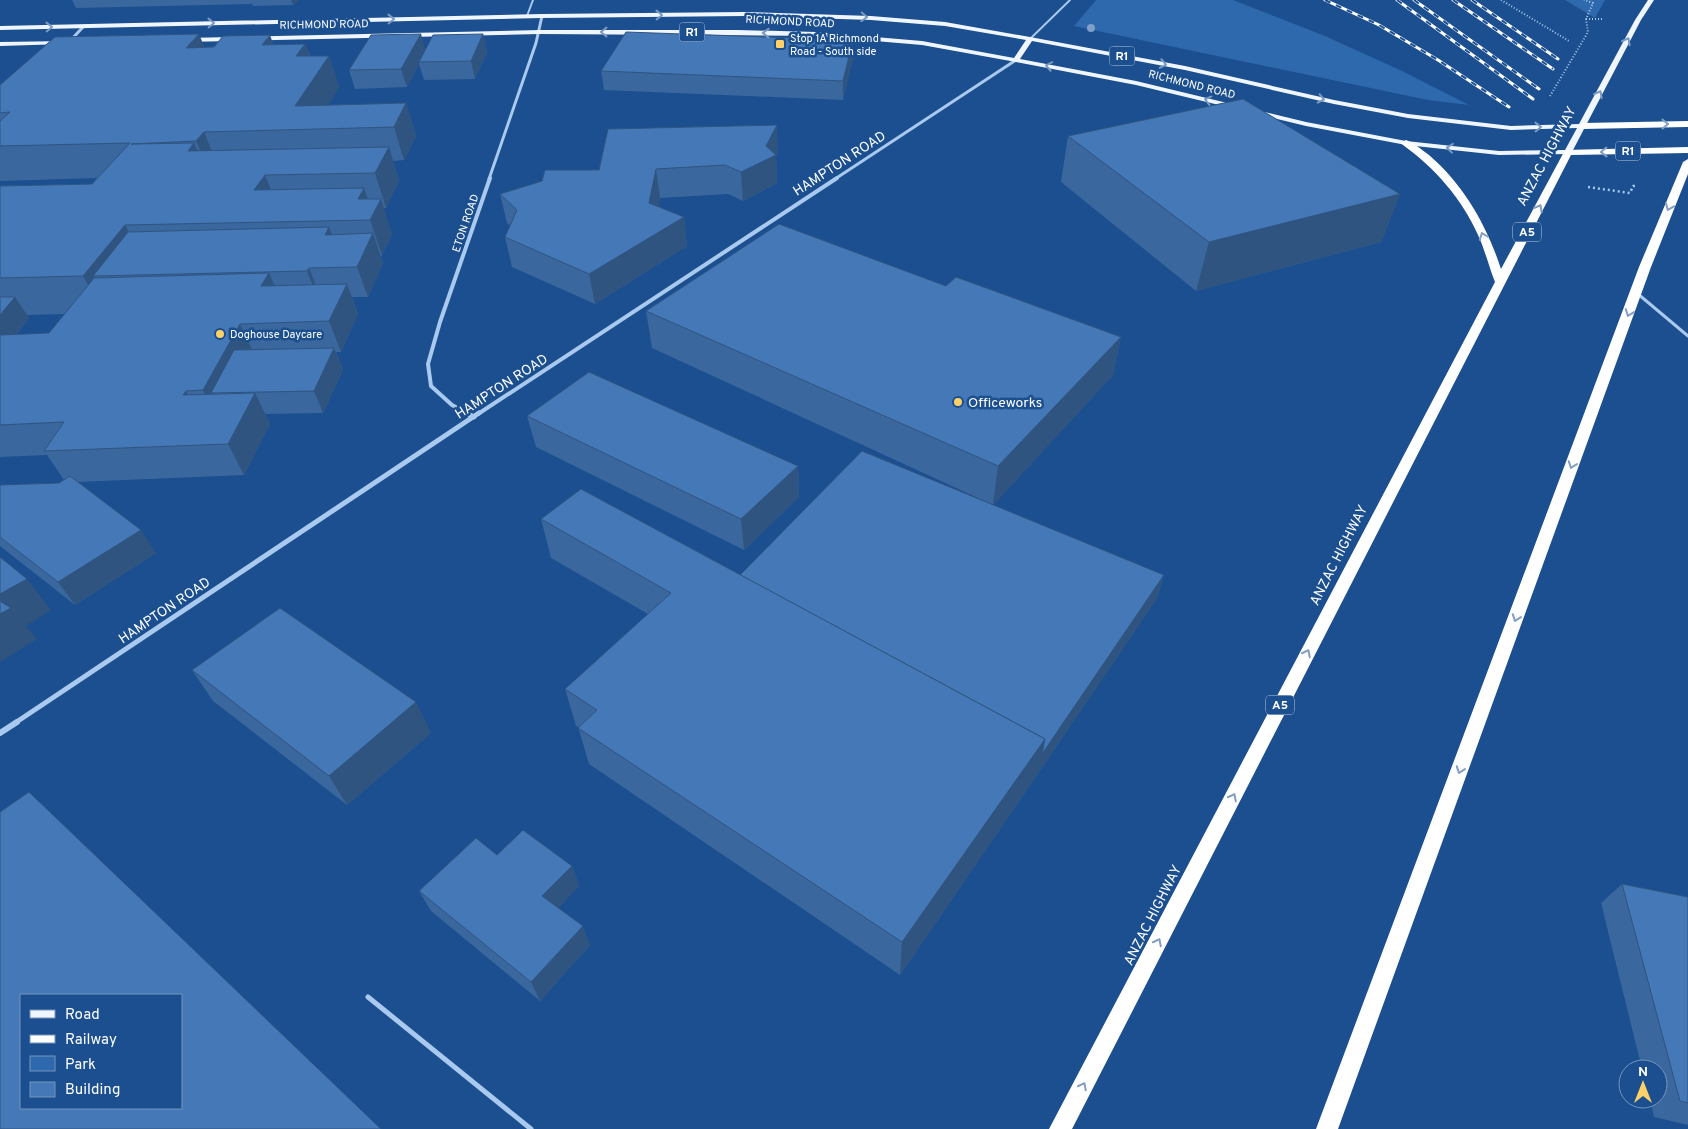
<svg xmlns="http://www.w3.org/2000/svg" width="1688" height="1129" font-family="Overpass,sans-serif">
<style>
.green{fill:#2e69ad}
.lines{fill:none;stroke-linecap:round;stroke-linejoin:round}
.path-far1{stroke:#a9c9ee;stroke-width:2;stroke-dasharray:1 2;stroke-linecap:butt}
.path{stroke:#a9c9ee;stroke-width:2.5;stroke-dasharray:2 3;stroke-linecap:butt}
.lane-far2{stroke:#a9c9ee;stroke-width:2}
.lane-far1{stroke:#a9c9ee;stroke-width:3}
.lane{stroke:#a9c9ee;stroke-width:5}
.street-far3{stroke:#a9c9ee;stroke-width:3}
.street-far2{stroke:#a9c9ee;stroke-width:4}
.street-far1{stroke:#a9c9ee;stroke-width:5}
.street{stroke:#a9c9ee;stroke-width:6}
.primary{fill:#f0f6ff;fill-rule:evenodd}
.highway{fill:#fff;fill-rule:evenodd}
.rail-casing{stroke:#fff;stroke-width:3}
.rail{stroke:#1b4f8f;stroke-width:2;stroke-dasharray:6;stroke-linecap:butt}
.tree{fill:#7ea0ca}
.wall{fill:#3a679d;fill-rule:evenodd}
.shaded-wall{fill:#305480}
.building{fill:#4478b7;stroke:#305480;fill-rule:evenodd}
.oneway{stroke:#7b9ac1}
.oneway2{stroke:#829ec1}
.poi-dot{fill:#ffd166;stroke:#1b4f8f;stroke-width:2}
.labels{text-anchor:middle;stroke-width:5;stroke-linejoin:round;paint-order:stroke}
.far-street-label{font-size:11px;fill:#fff;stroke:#1b4f8f}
.far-poi-label{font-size:11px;fill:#fff;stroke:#1b4f8f;text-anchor:start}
.shield{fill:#1b4f8f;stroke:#bbcadd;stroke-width:1}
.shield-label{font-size:12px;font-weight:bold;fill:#fff}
.street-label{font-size:14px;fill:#fff;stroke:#1b4f8f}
.poi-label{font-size:14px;fill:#fff;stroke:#1b4f8f;text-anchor:start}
</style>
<rect width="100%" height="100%" fill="#1b4f8f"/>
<g class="green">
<polygon points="1096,0 1233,0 1325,36 1402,71 1469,105 1428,100 1074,26"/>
<polygon points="1565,0 1605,0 1595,18"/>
</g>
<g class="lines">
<g class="path-far1">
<polyline points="1501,0 1569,41"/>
<polyline points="1586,19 1602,19"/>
<polyline points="1550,96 1588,32 1586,19 1593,3 1584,0"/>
</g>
<polyline class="path" points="1588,187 1630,193 1633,186 1636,186"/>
<g class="lane-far2">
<polyline points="527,16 533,0"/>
<polyline points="1030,39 1070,0"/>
</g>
<polyline class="lane-far1" points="1638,294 1688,336"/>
<polyline class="lane" points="368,997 531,1129"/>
<g class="street-far3">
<polyline points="70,41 84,26"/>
<polyline points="489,179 536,43 542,16"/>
<polyline points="835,179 1016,60"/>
</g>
<g class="street-far2">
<polyline points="468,414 452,405 431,386 428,364 440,322 490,178"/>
<polyline points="478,414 837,178"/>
</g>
<g class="street-far1">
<polyline points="466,413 474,417"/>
<polyline points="15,723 479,413"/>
</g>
<polyline class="street" points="0,733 17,722"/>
<g class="primary">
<path d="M1648 0H1654L1641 20 1572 152 1568 154 1499 155 1406 145 1306 126 1136 85 1016 62 922 45 816 36 540 34 185 42 182 40 185 38 540 30H738L816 32 922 41 1014 58 1026 40 945 26 871 20 745 16 542 18 0 30V26L542 14 745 12 871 16 945 22 1030 37 1185 66 1334 100 1408 114 1511 126 1579 124 1635 20ZM1032 41 1185 70 1334 104 1408 118 1511 130 1577 128 1565 150 1499 151 1406 141 1306 122 1136 81 1020 59Z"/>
<polygon points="67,41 67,43 65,44 0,46 0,42"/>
</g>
<g class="highway">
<polygon points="1688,121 1688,127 1582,129 1577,126 1582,123"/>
<path d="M1406 140C1414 143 1422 150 1429 155 1464 185 1487 226 1501 269L1565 150 1688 147V153L1571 155 1072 1129H1049L1495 282C1489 267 1485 250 1478 235 1462 199 1435 168 1403 145L1401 143Z"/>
<polygon points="1688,159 1688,174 1651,267 1338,1129 1316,1129 1639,267 1683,162"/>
</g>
<defs>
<g id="rail">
<polyline points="1325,0 1379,25 1438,60 1509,107"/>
<polyline points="1397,0 1533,99"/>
<polyline points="1414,0 1539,89"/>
<polyline points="1453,0 1553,69"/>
<polyline points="1472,0 1558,59"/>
</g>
</defs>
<use href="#rail" class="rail-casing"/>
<use href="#rail" class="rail"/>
</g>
<circle class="tree" cx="1091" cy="28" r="4"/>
<g class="wall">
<polygon points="72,0 299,0 293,5 253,6 252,4 76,8"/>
<polygon points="483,34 487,52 475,79 424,80 419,64 407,87 355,89 349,70"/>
<path d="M274 44H305L310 56H329L339 87 328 105 406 103 416 136 404 160 393 161 399 181 386 208H383L392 234 382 255 381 256 383 263 368 297H352L358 314 341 352H336L343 370 323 413 265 414 270 424 244 475 78 482 156 553 75 605 0 546V485L59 483 64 480 47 455 0 457V186L92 184 97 178 0 181V85L204 47ZM65 314 49 333 16 335 29 318 27 315Z"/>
<polygon points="853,58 843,100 604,90 601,71"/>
<polygon points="1068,136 1400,194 1381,242 1196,291 1061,182"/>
<polygon points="778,153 776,157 777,183 743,201 728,194 660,198 658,207 684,217 687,246 595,304 512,267 505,237 510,226 507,223 500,194 599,170"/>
<polygon points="946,286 1121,337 1113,375 993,505 652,348 646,311"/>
<polygon points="527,416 798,466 799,497 744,550 536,447"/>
<polygon points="541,519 740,575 1164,575 1157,598 1037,775 900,975 589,764 578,727 576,726 565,689 648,614 551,558"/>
<polygon points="192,670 431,733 347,805 213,701"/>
<polygon points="497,855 572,866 579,886 558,908 590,945 540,1001 431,911 419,891"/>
<polygon points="1622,884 1688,897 1688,1125 1654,1117 1650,1099 1658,1099 1658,1069 1642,1069 1601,903"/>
</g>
<g class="shaded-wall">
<polygon points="291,0 299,0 293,5"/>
<polygon points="199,34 212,65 186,48"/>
<polygon points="421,34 426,52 419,62 419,64 407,87 401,69"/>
<polygon points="483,34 487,52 475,79 471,61"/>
<polygon points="270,35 281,66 262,45"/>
<polygon points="853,40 853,58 843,100 843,81"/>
<polygon points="305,44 316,75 329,56 339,87 314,129 295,106 296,56"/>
<polygon points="406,103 416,136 404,160 394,127"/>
<polygon points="777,125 778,153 776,157 777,183 743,201 741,172 766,146"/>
<polygon points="204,132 218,166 211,175 196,141"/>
<polygon points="194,143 209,177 188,151"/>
<polygon points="389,147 399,181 386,208 375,173"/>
<polygon points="656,169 660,198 653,232 649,203"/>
<polygon points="265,175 279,210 254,190"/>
<polygon points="364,188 373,214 381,199 392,234 382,255 370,220 358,199"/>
<polygon points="1400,194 1381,242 1196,291 1209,242"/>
<polygon points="684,217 687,246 595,304 589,274"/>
<polygon points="125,225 144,261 93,276 109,306 104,313 83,276"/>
<polygon points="329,227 340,256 325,235"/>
<polygon points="373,233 383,263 368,297 357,267"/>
<polygon points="309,268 321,298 319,301 307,271"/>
<polygon points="269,273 282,303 261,286"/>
<polygon points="347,284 358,314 341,352 329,321"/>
<polygon points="15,297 29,318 0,354 0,315"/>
<polygon points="240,324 254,354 211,393 222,415 219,421 203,390"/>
<polygon points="1121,337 1113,375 993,505 998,466"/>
<polygon points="334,348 343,370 323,413 314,391"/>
<polygon points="186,391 202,422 183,395"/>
<polygon points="255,393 270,424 244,475 228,444"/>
<polygon points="798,466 799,497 744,550 741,519"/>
<polygon points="141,530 156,553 75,605 58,582"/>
<polygon points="1164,575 1157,598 1037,775 900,975 902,942 1045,739"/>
<polygon points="27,579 51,610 26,626 37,639 0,662 0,594"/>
<polygon points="416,702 431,733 347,805 329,776"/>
<polygon points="572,866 579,886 551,916 542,896"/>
<polygon points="583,926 590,945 540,1001 531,982"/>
</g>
<g class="building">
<polygon points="626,32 853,40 843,81 601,71"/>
<polygon points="199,34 186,48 214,47 223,36 270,35 262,45 305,44 296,56 329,56 295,106 406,103 394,127 204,132 196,141 131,144 194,143 188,151 389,147 375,173 265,175 254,190 364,188 358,199 381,199 370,220 125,225 83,276 0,278 0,186 92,184 130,143 0,146 0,121 10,112 0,113 0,85 55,37"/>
<polygon points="421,34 401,69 349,70 371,35"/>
<polygon points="483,34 471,61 419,62 433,35"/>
<polygon points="1243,99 1400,194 1209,242 1068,136"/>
<polygon points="777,125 766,146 776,155 741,172 725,165 656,169 649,203 684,217 589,274 505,237 517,210 500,194 542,181 545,170 599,170 608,129"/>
<polygon points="779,224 946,286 956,277 1121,337 998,466 646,311"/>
<polygon points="329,227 325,235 373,233 357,267 309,268 307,271 93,276 128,232"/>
<polygon points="269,273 261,286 347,284 329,321 240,324 203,390 186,391 183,395 255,393 228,444 44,451 64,422 0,425 0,335 49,333 94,278"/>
<polygon points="0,297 15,297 0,315"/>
<polygon points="334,348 314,391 211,393 234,350"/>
<polygon points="589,372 798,466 741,519 527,416"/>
<polygon points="862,451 1164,575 1042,754 1045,739 740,575"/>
<polygon points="70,476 141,530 58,582 0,537 0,485 59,483"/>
<polygon points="581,489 1045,739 902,942 578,728 597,710 565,689 671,593 541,519"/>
<polygon points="0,557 27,579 0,594"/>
<polygon points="0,601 11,608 0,614"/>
<polygon points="280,608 416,702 329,776 192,670"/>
<path d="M29 792 381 1129H0V812ZM21 995H181V1108H21Z"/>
<polygon points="523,830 572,866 542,896 583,926 531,982 419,891 476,838 497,855"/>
<polygon points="1622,884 1688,897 1688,1103 1680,1101"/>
</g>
<defs><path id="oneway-chevron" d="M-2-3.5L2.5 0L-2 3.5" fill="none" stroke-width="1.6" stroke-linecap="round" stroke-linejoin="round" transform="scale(1.25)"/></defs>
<g class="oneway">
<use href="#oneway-chevron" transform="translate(659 15) rotate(-1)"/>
<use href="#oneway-chevron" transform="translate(864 17) rotate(3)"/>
<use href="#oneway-chevron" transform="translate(391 19) rotate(-1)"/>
<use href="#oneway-chevron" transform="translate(211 23) rotate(-1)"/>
<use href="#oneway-chevron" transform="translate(49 27) rotate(-1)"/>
<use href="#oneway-chevron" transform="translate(604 32) rotate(180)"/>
<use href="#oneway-chevron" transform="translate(766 33) rotate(-178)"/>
<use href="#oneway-chevron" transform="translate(1627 41) rotate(-62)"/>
<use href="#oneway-chevron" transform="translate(1163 64) rotate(11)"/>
<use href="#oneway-chevron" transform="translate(1049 66) rotate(-169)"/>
<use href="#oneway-chevron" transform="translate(1599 94) rotate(-62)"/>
<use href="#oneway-chevron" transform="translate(1321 99) rotate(13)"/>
<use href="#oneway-chevron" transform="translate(1208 100) rotate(-166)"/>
<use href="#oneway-chevron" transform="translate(1538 127) rotate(-1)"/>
<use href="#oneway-chevron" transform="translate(1450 148) rotate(-174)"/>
</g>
<g class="oneway2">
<use href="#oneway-chevron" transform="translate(1665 124) rotate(-1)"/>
<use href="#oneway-chevron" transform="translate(1604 152) rotate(179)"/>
<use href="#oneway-chevron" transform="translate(1669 207) rotate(112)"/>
<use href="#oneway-chevron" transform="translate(1539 208) rotate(-62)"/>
<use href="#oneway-chevron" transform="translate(1483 236) rotate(-111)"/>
<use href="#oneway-chevron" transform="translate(1629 313) rotate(110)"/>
<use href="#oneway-chevron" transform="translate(1572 465) rotate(110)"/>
<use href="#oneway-chevron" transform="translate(1516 618) rotate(110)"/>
<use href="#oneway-chevron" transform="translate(1307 653) rotate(-63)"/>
<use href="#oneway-chevron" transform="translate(1460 770) rotate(110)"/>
<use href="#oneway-chevron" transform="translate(1233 797) rotate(-63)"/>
<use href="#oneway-chevron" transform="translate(1158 942) rotate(-63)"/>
<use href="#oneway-chevron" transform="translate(1083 1086) rotate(-63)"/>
</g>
<g class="poi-dot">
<rect x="775" y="39" width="10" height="10" rx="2.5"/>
<circle cx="220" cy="334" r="5"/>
<circle cx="958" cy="402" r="5"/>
</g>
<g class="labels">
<g class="far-street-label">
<text transform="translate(790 21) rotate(3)" y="4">RICHMOND ROAD</text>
<text transform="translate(324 24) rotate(-1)" y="4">RICHMOND ROAD</text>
<text transform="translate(1192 84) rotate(14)" y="4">RICHMOND ROAD</text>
<text transform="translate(465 223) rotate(-71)" y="4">ETON ROAD</text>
</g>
<g class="far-poi-label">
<text x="790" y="42">Stop 1A Richmond<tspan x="790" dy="13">Road - South side</tspan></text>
<text x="230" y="338">Doghouse Daycare</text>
</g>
<g class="shield">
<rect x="679.5" y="22.5" width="25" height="19" rx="4"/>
<rect x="1109.5" y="46.5" width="25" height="19" rx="4"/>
<rect x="1615.5" y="141.5" width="25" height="19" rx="4"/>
<rect x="1513" y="222.5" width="28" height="19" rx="4"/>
<rect x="1266" y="695.5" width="28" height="19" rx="4"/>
</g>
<g class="shield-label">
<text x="692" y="36">R1</text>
<text x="1122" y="60">R1</text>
<text x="1628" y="155">R1</text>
<text x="1527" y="236">A5</text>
<text x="1280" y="709">A5</text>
</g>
<g class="street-label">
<text transform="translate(1546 156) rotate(-62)" y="5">ANZAC HIGHWAY</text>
<text transform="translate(839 163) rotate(-33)" y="5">HAMPTON ROAD</text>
<text transform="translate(501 386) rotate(-33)" y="5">HAMPTON ROAD</text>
<text transform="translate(1338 555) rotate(-63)" y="5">ANZAC HIGHWAY</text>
<text transform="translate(164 610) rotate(-34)" y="5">HAMPTON ROAD</text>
<text transform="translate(1152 915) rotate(-63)" y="5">ANZAC HIGHWAY</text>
</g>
<g class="poi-label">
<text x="968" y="407">Officeworks</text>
</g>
</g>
<rect x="20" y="994" width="162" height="115" fill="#1b4f8f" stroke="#7695bc"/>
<rect x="30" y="1010" width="25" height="8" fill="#f0f6ff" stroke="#7695bc"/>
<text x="65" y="1019" font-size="15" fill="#ffffff">Road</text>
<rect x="30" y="1035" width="25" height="8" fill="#ffffff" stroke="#7695bc"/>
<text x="65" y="1044" font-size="15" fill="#ffffff">Railway</text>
<rect x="30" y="1056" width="25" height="15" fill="#2e69ad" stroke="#7695bc"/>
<text x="65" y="1069" font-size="15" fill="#ffffff">Park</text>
<rect x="30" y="1082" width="25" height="15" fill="#4478b7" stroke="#7695bc"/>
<text x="65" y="1094" font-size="15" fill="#ffffff">Building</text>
<g transform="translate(1643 1084)"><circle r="24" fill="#1b4f8f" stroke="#7695bc"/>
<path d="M0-4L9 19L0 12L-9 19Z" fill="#ffd166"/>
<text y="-8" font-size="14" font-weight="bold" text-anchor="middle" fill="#ffffff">N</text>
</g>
</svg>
